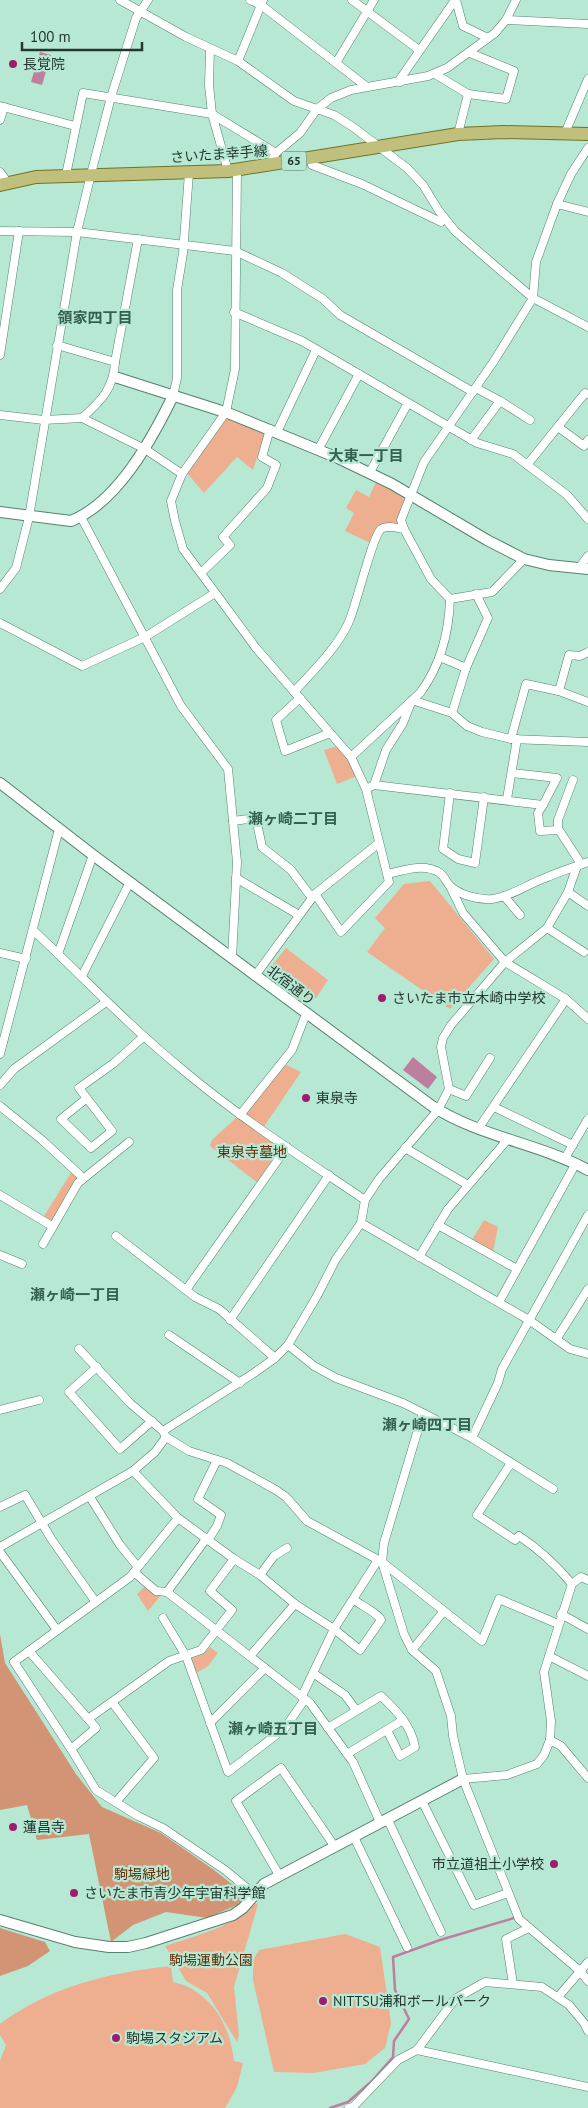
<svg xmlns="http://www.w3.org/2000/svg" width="588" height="2108" font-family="'PT Sans','Noto Sans JP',sans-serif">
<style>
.green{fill:#eeaf90}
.forest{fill:#d29474}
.water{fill:#bd7f9e}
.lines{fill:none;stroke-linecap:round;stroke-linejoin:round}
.stream{stroke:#bd7f9e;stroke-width:2.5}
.minor-casing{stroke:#548170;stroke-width:9}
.tertiary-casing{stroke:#548170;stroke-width:12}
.primary-casing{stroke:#6e7328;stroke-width:14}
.minor{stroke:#fff;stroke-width:8}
.tertiary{stroke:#fff;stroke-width:10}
.primary{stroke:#c1bf7c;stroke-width:12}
.poi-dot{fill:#9e1c6e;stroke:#b7e8d4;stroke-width:2}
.labels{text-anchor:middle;stroke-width:4.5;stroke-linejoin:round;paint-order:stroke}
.shield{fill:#b7e8d4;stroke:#4f6c60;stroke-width:1}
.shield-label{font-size:12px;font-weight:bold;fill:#23372f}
.poi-label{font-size:14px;fill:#23372f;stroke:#b7e8d4;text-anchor:start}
.street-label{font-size:14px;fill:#23372f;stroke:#b7e8d4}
.park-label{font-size:14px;fill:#632b05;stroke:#b7e8d4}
.neighbourhood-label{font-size:15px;font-weight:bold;fill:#346050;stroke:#b7e8d4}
</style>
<rect width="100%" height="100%" fill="#b7e8d4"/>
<g class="green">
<polygon points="227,417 265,433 253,470 237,457 204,493 187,473"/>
<polygon points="377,480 407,497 402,527 380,526 376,529 370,543 345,531 354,513 346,508 356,490 369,497"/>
<polygon points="338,746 349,758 357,776 337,784 324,750"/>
<polygon points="430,881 494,959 450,1009 367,952 385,928 375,918 404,884"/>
<polygon points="286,948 328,980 316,998 303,1002 266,973"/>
<polygon points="284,1064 301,1072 263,1128 244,1114"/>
<polygon points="237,1117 282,1146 282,1149 258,1183 210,1146 212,1140"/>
<polygon points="72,1171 78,1177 53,1219 51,1221 43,1218"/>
<polygon points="484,1220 498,1227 493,1252 472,1240"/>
<polygon points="146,1585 162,1594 148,1611 137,1594"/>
<polygon points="210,1647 218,1653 208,1666 195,1674 190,1659 203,1654"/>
<path d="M254 1903 258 1904 234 1987 239 2035 237 2042 207 1993 186 1981 165 1946C193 1936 236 1927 254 1903Z"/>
<polygon points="345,1934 380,1947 391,2023 385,2048 365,2064 314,2073 274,2072 253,1980 253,1960 259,1950"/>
<path d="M171 1966 173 1982C180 1984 189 1986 195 1991 220 2007 231 2034 234 2061L243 2063 237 2087 225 2108H0V2061L6 2045 0 2035V2024C49 1987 110 1972 171 1966Z"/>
</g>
<g class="forest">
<polygon points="0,1634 5,1663 76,1774 102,1807 161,1833 214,1870 247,1896 237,1905 207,1918 166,1912 133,1925 111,1942 89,1834 37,1840 27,1805 0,1810"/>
<polygon points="0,1928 45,1942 50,1951 28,1966 0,1976"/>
</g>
<g class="water">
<polygon points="40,52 51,55 42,85 31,82"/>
<polygon points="413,1057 437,1077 428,1089 403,1070"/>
</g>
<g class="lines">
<polyline class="stream" points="330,2108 348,2102 372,2081 393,2057 394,2041 409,2019 395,1990 393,1957 440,1940 514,1918"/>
<defs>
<g id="minor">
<polyline points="120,0 186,37 238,61 294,101 334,115 353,127 407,168 423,185 439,211 455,231 493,264 533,298 588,327"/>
<polyline points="250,0 261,5 367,87"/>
<polyline points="352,0 419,50"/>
<polyline points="456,0 463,26 488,38"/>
<polyline points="506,20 588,24"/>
<polyline points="210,49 209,85 212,114 228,171"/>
<polyline points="238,61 263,0"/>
<polyline points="336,63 374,0"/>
<polyline points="435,74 468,94 458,134"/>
<polyline points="400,82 400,79 455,0"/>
<polyline points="468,94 506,99 514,71 470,53"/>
<polyline points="0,106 75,126"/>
<polyline points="0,120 4,107"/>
<polyline points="565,133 588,79"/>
<polyline points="311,158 312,165 362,184 441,222"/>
<polyline points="269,166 276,153 300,133 317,109 331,98 351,90 428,76 447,68 495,33 506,20 516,0"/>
<polyline points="237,170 235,369 226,412 182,474 171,501 175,521 183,549 256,648 351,757 366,789 389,882 341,932 315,894"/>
<polyline points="0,172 8,183"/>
<polyline points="66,175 83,93 212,114 276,153"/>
<polyline points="557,204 588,212"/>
<polyline points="0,231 77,232 235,251 282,273 323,299 340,315 473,392"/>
<polyline points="234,312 302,341 477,443 513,454 567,495 588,519"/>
<polyline points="57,345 115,362 138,239"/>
<polyline points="0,355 19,231"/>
<polyline points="173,396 177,378 177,290 183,253 189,173"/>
<polyline points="500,401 530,420"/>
<path d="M0 415 44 420 82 418C101 401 114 388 115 362"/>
<polyline points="82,418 145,449 182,474"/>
<polyline points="558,427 584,446 588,440"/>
<polyline points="277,432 316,350"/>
<polyline points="471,440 500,401 476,388"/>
<polyline points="318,450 359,374"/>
<polyline points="527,465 585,393 588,394"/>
<polyline points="370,472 408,403"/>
<polyline points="81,517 181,706 228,769 237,862 232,958"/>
<polyline points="404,529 401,520 424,462 494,361 533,298 536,262 557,204 571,174 588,148"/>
<polyline points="579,568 588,556"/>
<polyline points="201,573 230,545 223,537 267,488 276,465 262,457 270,429"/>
<polyline points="0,589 16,568 29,517 77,232 91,174 111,97 136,18 148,0"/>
<polyline points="0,623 82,666 145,637 215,593"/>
<polyline points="440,657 466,668"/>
<polyline points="559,691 569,655 580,656 588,652"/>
<path d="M294 692C313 671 340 645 350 619 356 605 373 535 381 529 387 525 398 528 404 529L431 579 450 599 492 592 524 559"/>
<polyline points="300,698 276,720 285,751 330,733"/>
<polyline points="452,713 466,668 488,618 476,594"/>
<polyline points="511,739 526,684 559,691 588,702"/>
<path d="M351 757 420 693C440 666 449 633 450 599"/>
<polyline points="374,785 386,750 403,723 412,700 452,713 467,726 482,732 511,739 588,742"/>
<polyline points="370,787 374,785 543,805 557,778 512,773"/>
<polyline points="450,793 443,849 458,859 475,863 484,797"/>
<polyline points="507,799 517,739"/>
<polyline points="543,805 538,813 540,831 559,830 581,864"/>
<polyline points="233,821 256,818 262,847 291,870 312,898"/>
<polyline points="558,830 558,820 573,780"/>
<path d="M388 874C404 870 424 863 440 873 444 876 446 881 449 885 459 895 478 900 492 899 510 897 528 884 545 878 559 872 574 867 588 862"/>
<polyline points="236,878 299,915"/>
<polyline points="450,886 463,913 505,962 566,999 588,1019"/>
<polyline points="568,892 588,906"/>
<polyline points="504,896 520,915"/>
<polyline points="547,928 584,952"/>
<path d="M33 930C83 977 130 1027 183 1070 240 1118 303 1158 365 1200"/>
<polyline points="0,953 26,959"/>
<polyline points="58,954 93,855"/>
<polyline points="82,976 130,882"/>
<polyline points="255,976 315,894 379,843"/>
<polyline points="0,1054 59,829"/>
<polyline points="0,1085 14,1069 106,1002"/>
<polyline points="449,1089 466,1096 490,1058"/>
<polyline points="87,1098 61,1119 91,1148 112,1131 79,1088 114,1063 143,1037"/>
<polyline points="0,1106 42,1140 80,1175 82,1180"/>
<polyline points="494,1107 573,1145"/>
<polyline points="240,1115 292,1050 306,1014"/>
<polyline points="478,1129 566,999"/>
<polyline points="405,1148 468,1185"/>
<polyline points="565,1158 588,1119"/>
<polyline points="0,1195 52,1226"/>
<polyline points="361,1223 529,1320 570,1349 588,1354"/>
<polyline points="438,1225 517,1269"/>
<polyline points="116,1236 195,1297 219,1309 275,1358"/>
<polyline points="43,1244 78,1183 129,1142"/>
<polyline points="0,1255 22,1264"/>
<polyline points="419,1257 448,1209 508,1139"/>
<polyline points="186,1290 287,1147"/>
<polyline points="499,1302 576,1163"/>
<polyline points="230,1320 329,1175"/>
<polyline points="169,1335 240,1383"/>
<polyline points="557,1338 588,1289"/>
<polyline points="288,1345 314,1366 336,1378 403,1403 472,1438 553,1489"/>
<polyline points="79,1349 131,1404 163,1431 166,1437 189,1451 227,1463 276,1490 286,1497 307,1521 382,1562 482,1641 499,1599 558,1624"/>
<polyline points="97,1367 69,1392 120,1449 152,1421"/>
<polyline points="0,1410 39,1400"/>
<polyline points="423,1413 384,1543 382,1562 404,1634 412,1650 436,1671 451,1716 453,1736 463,1779 519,1919 580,1971 588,1981"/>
<polyline points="163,1431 254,1373 275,1358 288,1345 317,1296 336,1259 361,1223 365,1200 379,1179 438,1110 449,1089 441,1047 443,1038 451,1025 505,962 547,928 568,892 577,866"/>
<polyline points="472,1438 498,1383 502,1369 588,1215"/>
<path d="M511 1463 477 1515 515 1540 519 1536C539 1549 557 1566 572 1584"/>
<path d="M133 1471 178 1518 234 1559 260 1575 295 1604 334 1629 360 1650 381 1620C378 1613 360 1605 353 1599"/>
<polyline points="90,1497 120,1545 138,1567"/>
<polyline points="0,1507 25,1495 52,1540 95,1601"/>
<polyline points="178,1518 130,1577 14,1662 71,1749 96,1790 138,1816 163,1828 225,1870 254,1894"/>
<polyline points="208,1540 217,1526 221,1515 198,1499 217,1460"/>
<polyline points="0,1547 133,1471 155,1452 166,1437"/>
<polyline points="0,1552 57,1630"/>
<polyline points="134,1572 156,1591 167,1592 310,1703 353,1762 380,1822"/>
<polyline points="260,1575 274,1556 287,1548"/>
<polyline points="167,1592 206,1539"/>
<polyline points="561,1614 588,1629"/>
<polyline points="163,1618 186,1656 228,1772 285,1728 305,1699"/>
<polyline points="412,1650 444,1611"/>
<polyline points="29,1651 96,1728 71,1749"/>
<polyline points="250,1656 295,1604"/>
<polyline points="549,1656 588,1676"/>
<polyline points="313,1673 345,1695 356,1710"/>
<polyline points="302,1696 334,1629 378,1560"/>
<polyline points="112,1702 154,1758 116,1802"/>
<polyline points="88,1719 169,1661 201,1650 232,1610 210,1591 234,1559"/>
<polyline points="210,1723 265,1668"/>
<path d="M328 1728 381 1696C396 1710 411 1725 415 1747L400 1756 387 1730"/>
<polyline points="550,1740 561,1746 588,1778"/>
<polyline points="347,1754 403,1720"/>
<polyline points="463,1779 507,1775 537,1764 544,1755 550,1740 551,1721 544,1672 572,1584 581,1577 588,1580"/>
<polyline points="422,1801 474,1905 508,1893"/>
<polyline points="387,1818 441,1932"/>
<polyline points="354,1837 407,1947"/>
<polyline points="279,1875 236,1801 281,1768 335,1847"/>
<polyline points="513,1984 506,1939 529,1928"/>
<polyline points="558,1997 588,1962"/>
<polyline points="417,2050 588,2087"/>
<polyline points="349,2108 353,2107 398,2060 417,2050 455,1999 485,1982 542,1987 569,2005 584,2023 588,2031"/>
</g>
<g id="tertiary">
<polyline points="115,377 228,413 338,458 392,484 487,540 524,559 549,565 588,569"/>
<path d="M0 512 71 521C118 502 152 439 173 396"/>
<path d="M0 783 93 855 432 1106C480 1137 538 1143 588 1170"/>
<polyline points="0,1920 75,1942 109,1947 128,1947 146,1943 233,1915 243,1908 264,1884 463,1779"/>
</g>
<polyline id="primary" points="0,185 36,177 228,171 458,134 504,132 588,134"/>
</defs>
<use href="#minor" class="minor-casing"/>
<use href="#tertiary" class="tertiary-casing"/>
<use href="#primary" class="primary-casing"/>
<use href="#minor" class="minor"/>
<use href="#tertiary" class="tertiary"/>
<use href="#primary" class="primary"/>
</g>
<g class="poi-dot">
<circle cx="13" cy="64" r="5"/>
<circle cx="382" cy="998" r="5"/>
<circle cx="306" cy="1098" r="5"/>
<circle cx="13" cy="1827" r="5"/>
<circle cx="554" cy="1864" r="5"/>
<circle cx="74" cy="1893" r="5"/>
<circle cx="323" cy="2001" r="5"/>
<circle cx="116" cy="2038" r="5"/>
</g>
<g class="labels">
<rect class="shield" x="281.5" y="151.5" width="25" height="19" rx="4"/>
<g class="shield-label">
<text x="294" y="165">65</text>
</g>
<g class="poi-label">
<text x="23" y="69">長覚院</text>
<text x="392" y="1003">さいたま市立木崎中学校</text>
<text x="316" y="1103">東泉寺</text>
<text x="23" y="1832">蓮昌寺</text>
<text x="544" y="1869" text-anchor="end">市立道祖土小学校</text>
<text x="84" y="1898">さいたま市青少年宇宙科学館</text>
<text x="333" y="2006">NITTSU浦和ボールパーク</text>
<text x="126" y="2043">駒場スタジアム</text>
</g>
<g class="street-label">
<text transform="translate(219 154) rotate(-4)" y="5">さいたま幸手線</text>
<text transform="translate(291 985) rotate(37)" y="5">北宿通り</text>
</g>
<g class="park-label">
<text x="252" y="1157">東泉寺墓地</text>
<text x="142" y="1879">駒場緑地</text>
<text x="211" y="1965">駒場運動公園</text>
</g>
<g class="neighbourhood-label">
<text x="95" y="323">領家四丁目</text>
<text x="366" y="461">大東一丁目</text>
<text x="293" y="824">瀬ヶ崎二丁目</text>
<text x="75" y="1300">瀬ヶ崎一丁目</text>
<text x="427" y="1430">瀬ヶ崎四丁目</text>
<text x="273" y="1734">瀬ヶ崎五丁目</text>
</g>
</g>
<path d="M22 42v8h120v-8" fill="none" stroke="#23372f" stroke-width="2.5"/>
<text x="30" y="42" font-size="15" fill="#23372f" stroke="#b7e8d4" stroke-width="4" paint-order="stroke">100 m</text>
</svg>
